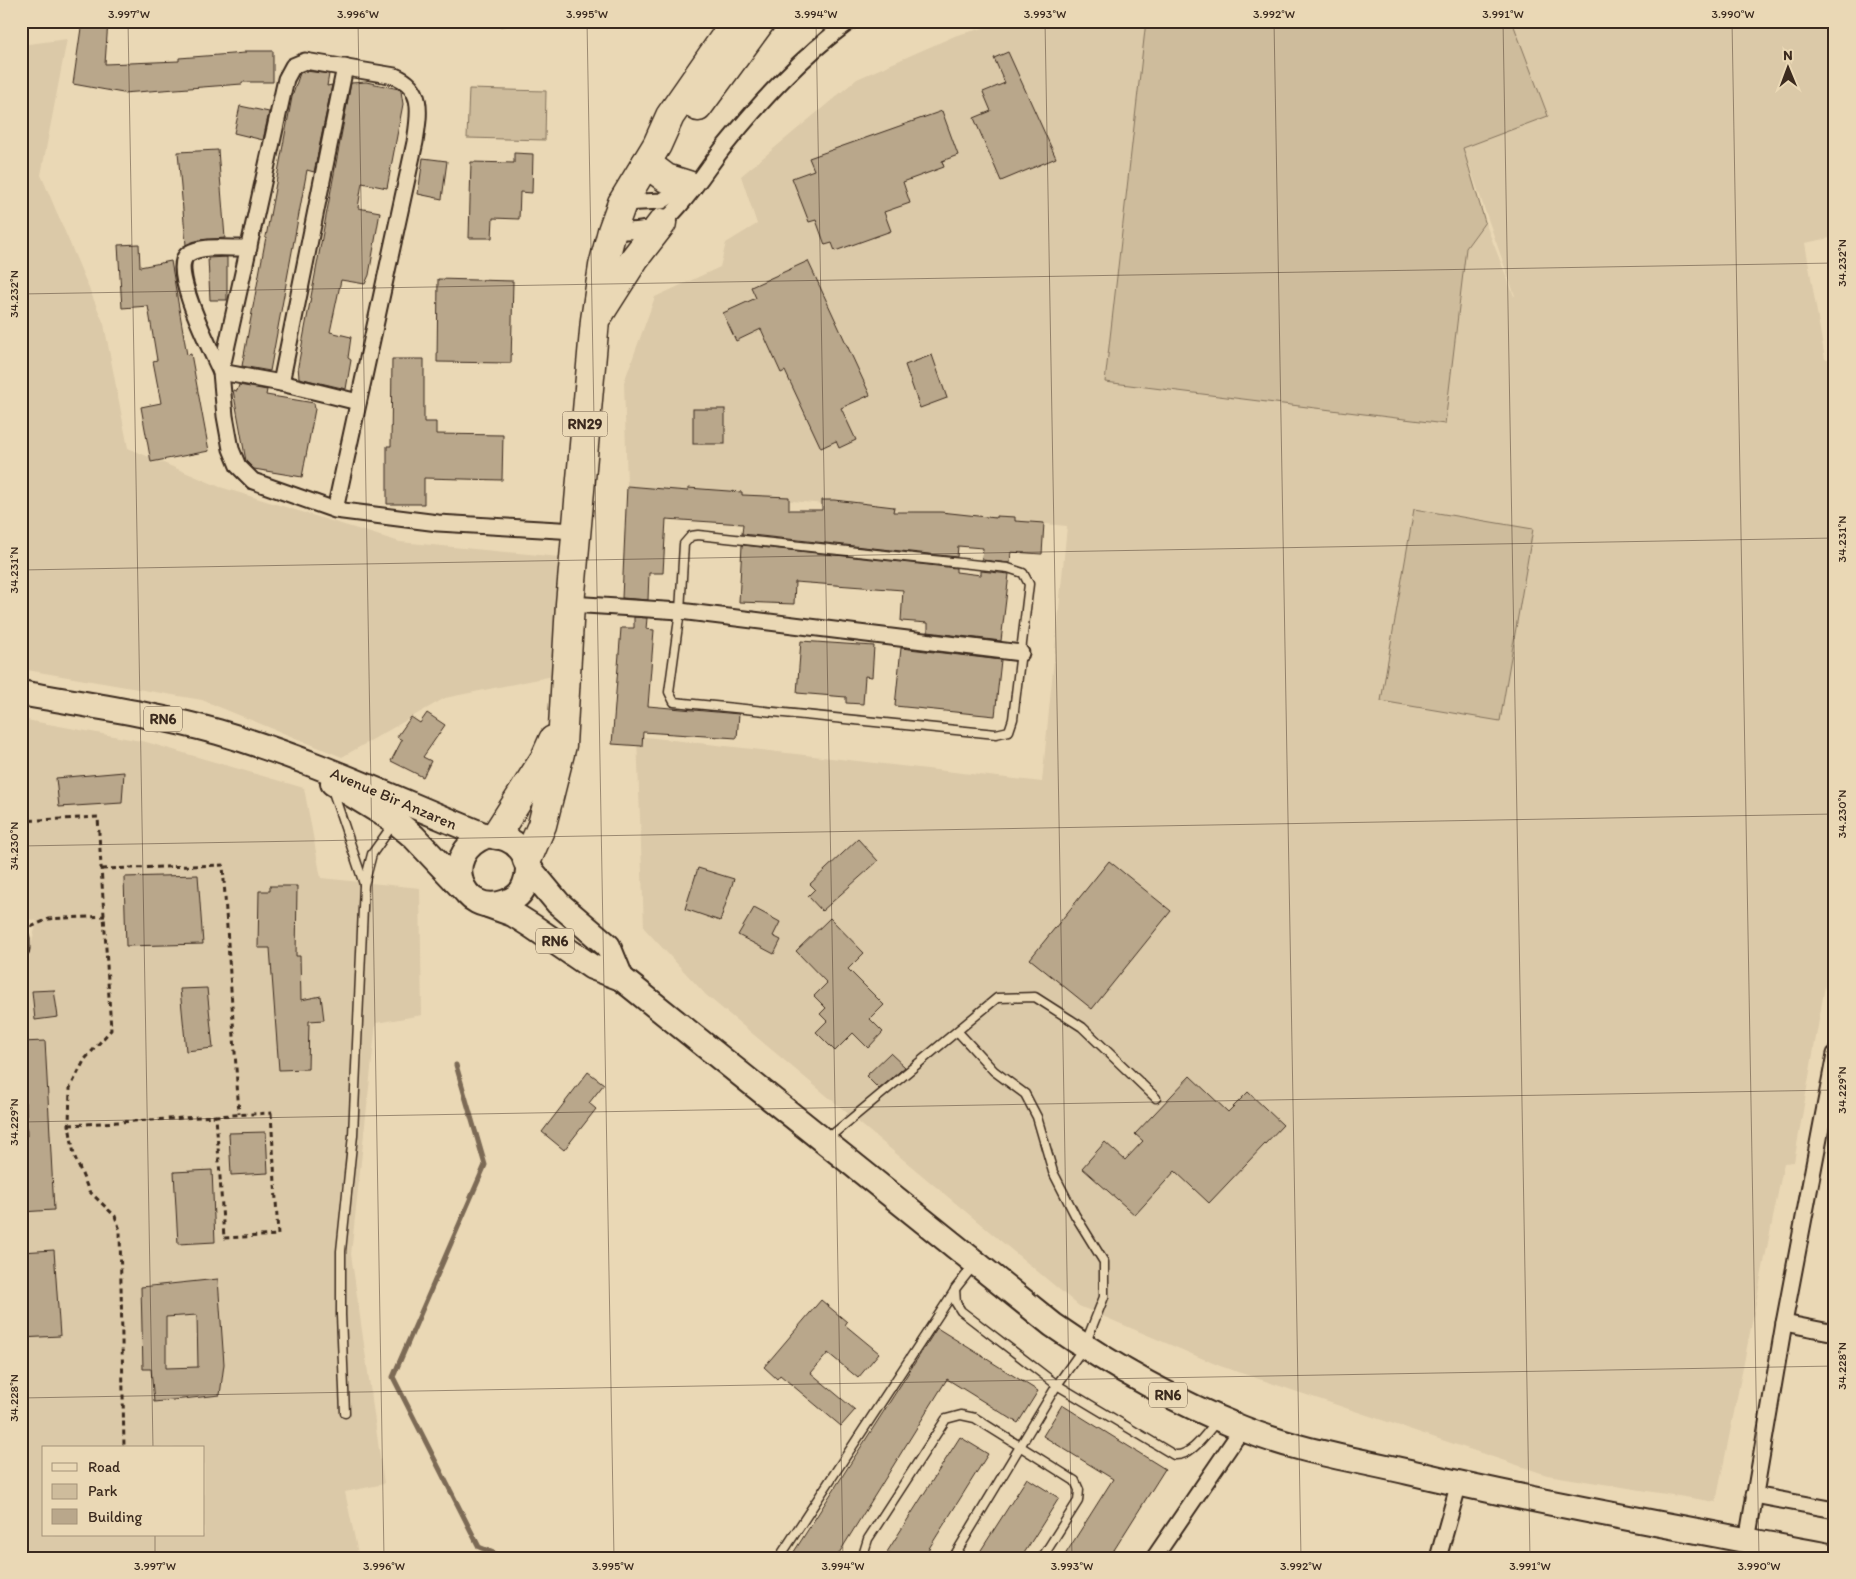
<svg xmlns="http://www.w3.org/2000/svg" width="1856" height="1579" font-family="Itim,sans-serif">
<style>
.built{fill:#dbc9a8;fill-rule:evenodd}
.park{fill:#cebc9c;stroke:#84735d}
.lines{fill:none;stroke-linecap:round;stroke-linejoin:round}
.stream{stroke:#7b6a55;stroke-width:5}
.building{fill:#b9a78b;stroke:#3b2a1e;fill-rule:evenodd}
.lane-casing{stroke:#3b2a1e;stroke-width:11}
.street-casing{stroke:#3b2a1e;stroke-width:19}
.primary-casing{stroke:#3b2a1e;stroke-width:28}
.highway-casing{stroke:#3b2a1e;stroke-width:31}
.path{stroke:#3b2a1e;stroke-width:3;stroke-dasharray:5 4;stroke-linecap:butt}
.lane{stroke:#ead8b5;stroke-width:8}
.street{stroke:#ead8b5;stroke-width:15}
.primary{stroke:#ead8b5;stroke-width:24}
.highway{stroke:#ead8b5;stroke-width:28}
.rail-casing{stroke:#3b2a1e;stroke-width:5.5}
.rail{stroke:#ead8b5;stroke-width:4;stroke-dasharray:11;stroke-linecap:butt}
.ticks{fill:none;stroke:#3b2a1e;stroke-width:1;stroke-opacity:0.45}
.labels{text-anchor:middle;stroke-width:5;stroke-linejoin:round;paint-order:stroke}
.shield{fill:#ead8b5;stroke:#705e4b;stroke-width:1}
.shield-label{font-size:15px;font-weight:bold;fill:#3b2a1e}
.street-label{font-size:16px;fill:#3b2a1e;stroke:#ead8b5}
.neatline{fill:none;stroke:#3b2a1e;stroke-width:2}
.ticks-label{font-size:12px;text-anchor:middle;fill:#3b2a1e}
</style>
<rect width="100%" height="100%" fill="#ead8b5"/>
<filter id="ink" filterUnits="userSpaceOnUse"><feTurbulence type="fractalNoise" baseFrequency=".02" numOctaves="2"/><feDisplacementMap in="SourceGraphic" scale="10" xChannelSelector="R" yChannelSelector="G"/><feConvolveMatrix kernelMatrix="1 2 1 2 8 2 1 2 1" color-interpolation-filters="sRGB"/></filter>
<g filter="url(#ink)">
<g class="built">
<path d="M1010 21H1835V237L1805 243 1825 359H1835V929L1794 1162 1784 1163 1716 1502 1547 1475 1220 1366 1079 1306 706 995 644 928 637 736 1042 782 1067 526 627 486 624 382 655 297 720 267 726 243 757 224 741 176 857 79 957 35ZM1468 162 1515 296H1514L1485 222Z"/>
<polygon points="67,39 41,175 104,324 128,448 220,487 400,542 570,558 553,676 445,698 342,757 202,700 21,669 21,45"/>
<path d="M21 719 146 742 304 788 321 878 420 888 422 1015 376 1023 351 1254 384 1484 345 1492 359 1558H21V985L37 921 21 917ZM44 1448H204V1535H44Z"/>
</g>
<g class="park">
<polygon points="1146,21 1512,21 1548,116 1463,148 1485,222 1466,248 1445,424 1105,382"/>
<polygon points="469,89 546,91 545,140 467,138"/>
<polygon points="1414,509 1533,529 1500,721 1381,701"/>
</g>
<g class="lines">
<polyline class="stream" points="456,1065 485,1165 393,1377 479,1547 506,1558"/>
</g>
<g class="building">
<polygon points="82,21 108,21 105,64 179,61 179,58 245,53 245,51 273,51 273,82 242,82 242,84 123,93 73,84"/>
<polygon points="1008,52 1056,158 1001,181 974,118 991,111 983,92 1005,83 994,58"/>
<polygon points="306,71 329,74 327,86 332,85 314,172 307,170 270,371 242,366 292,97 300,73"/>
<polygon points="366,82 399,89 401,91 403,104 387,188 362,183 358,208 380,212 369,275 365,284 341,280 330,332 351,337 348,358 351,360 346,389 299,378 298,366 351,83"/>
<polygon points="240,106 269,112 263,140 234,133"/>
<polygon points="942,111 958,155 942,161 944,167 903,182 910,203 884,212 891,231 835,251 832,243 825,245 816,220 809,222 792,178 814,170 809,158"/>
<polygon points="218,150 225,238 200,240 186,245 178,152"/>
<polygon points="514,153 533,154 532,193 520,192 519,219 493,218 492,238 469,238 471,162 514,163"/>
<polygon points="423,158 447,161 442,199 418,194"/>
<polygon points="139,244 140,267 171,261 187,355 191,354 209,451 151,462 141,407 161,403 153,361 157,360 148,306 122,308 118,245"/>
<polygon points="227,257 227,300 210,300 208,258"/>
<polygon points="808,261 870,395 841,408 856,440 839,448 836,441 821,448 785,371 781,373 761,329 736,341 723,313 756,298 751,287"/>
<polygon points="438,279 513,281 511,363 437,362"/>
<polygon points="932,355 947,398 920,408 905,365"/>
<polygon points="392,359 424,359 424,422 436,422 436,434 503,435 502,480 424,478 424,504 387,504 387,446 391,446"/>
<polygon points="239,385 267,390 266,395 314,403 315,409 302,477 254,469 246,461 233,390 237,391"/>
<rect x="693" y="409" width="32" height="35"/>
<polygon points="627,486 688,491 688,488 742,492 742,495 789,497 789,510 822,510 822,500 834,500 894,507 893,512 941,512 996,518 996,516 1015,517 1015,521 1044,523 1042,554 1011,552 1010,563 982,560 983,548 958,546 957,557 742,534 743,524 666,519 663,573 649,573 648,600 622,598"/>
<polygon points="742,545 956,568 956,572 981,575 981,571 1009,574 1001,641 928,632 928,623 901,621 903,590 795,582 794,604 739,602"/>
<polygon points="634,617 647,618 646,629 654,630 648,706 739,714 737,738 643,732 642,746 612,744 621,628 634,628"/>
<polygon points="801,641 874,646 872,677 865,676 863,704 846,703 846,697 797,693"/>
<polygon points="901,648 1001,660 995,716 895,706"/>
<polygon points="427,713 445,725 423,757 431,761 423,777 391,761 402,740 397,737 411,717 420,723"/>
<polygon points="124,772 122,803 59,807 56,778"/>
<polygon points="858,839 878,861 822,911 808,896 815,889 810,884"/>
<polygon points="1109,861 1171,911 1092,1009 1030,959"/>
<polygon points="698,868 734,879 720,921 685,909"/>
<polygon points="198,875 203,944 126,946 124,877"/>
<polygon points="270,886 297,886 296,956 300,956 301,1000 321,996 324,1020 309,1021 308,1069 279,1070 270,948 258,948 259,891 270,891"/>
<polygon points="754,908 780,922 773,936 781,940 774,954 738,935"/>
<polygon points="830,918 864,953 848,969 884,1005 870,1019 883,1032 868,1048 853,1033 835,1051 816,1032 827,1021 820,1014 826,1008 814,996 827,983 796,951"/>
<polygon points="207,988 213,1048 186,1051 180,989"/>
<polygon points="54,990 58,1017 35,1020 32,991"/>
<polygon points="45,1041 54,1210 21,1212 21,1137 27,1136 26,1103 21,1103 21,1042"/>
<polygon points="890,1053 905,1067 879,1089 866,1076"/>
<polygon points="588,1072 604,1084 589,1103 596,1109 564,1150 542,1132"/>
<polygon points="1190,1076 1228,1112 1248,1092 1283,1125 1209,1203 1175,1171 1135,1215 1082,1168 1105,1142 1125,1160 1143,1141 1135,1134"/>
<polygon points="266,1132 268,1173 231,1175 229,1133"/>
<polygon points="212,1170 215,1242 178,1244 174,1172"/>
<polygon points="54,1250 60,1336 21,1338 21,1252"/>
<path d="M218 1279 224 1364 220 1395 154 1402 151 1369H143L141 1287ZM197 1315 198 1367 166 1368V1317Z"/>
<polygon points="821,1300 847,1322 845,1325 879,1353 858,1378 828,1353 811,1373 855,1410 841,1426 780,1375 777,1379 764,1367"/>
<polygon points="937,1328 1038,1391 1018,1423 947,1379 836,1558 790,1558"/>
<polygon points="1062,1405 1165,1469 1109,1558 1063,1558 1113,1479 1043,1436"/>
<polygon points="960,1437 988,1454 923,1558 896,1558 887,1552"/>
<polygon points="1027,1478 1059,1498 1021,1558 976,1558"/>
</g>
<g class="lines">
<defs>
<g id="lane">
<polygon points="698,535 1008,568 1023,573 1029,584 1013,719 1009,731 996,734 674,702 669,692 680,611 684,544 691,536"/>
<polyline points="332,789 364,884"/>
<polyline points="827,1139 997,998 1035,997 1082,1027 1156,1098"/>
<path d="M974 1265 955 1289 956 1303 961 1311 1057 1385 1174 1455C1192 1457 1206 1433 1217 1421"/>
<polyline points="345,1413 341,1315 341,1251 353,1135 364,885 372,854 394,823"/>
<polyline points="779,1558 955,1290"/>
<polyline points="866,1558 864,1552 868,1539 946,1419 961,1415 975,1418 1075,1481 1079,1490 1078,1501 1042,1558"/>
<polyline points="953,1558 1057,1385 1084,1347 1104,1297 1104,1262 1075,1215 1053,1172 1037,1117 1025,1094 994,1071 958,1032"/>
</g>
<g id="street">
<polyline points="622,203 662,201 687,185"/>
<path d="M612 231C628 231 650 232 663 222 682 208 708 167 723 148 761 101 801 57 850 21"/>
<path d="M221 372C213 354 168 268 188 254 203 244 232 249 249 248"/>
<polyline points="221,372 281,383 358,402"/>
<polyline points="281,383 345,67"/>
<path d="M335 510 415 142C419 115 425 88 395 76L305 61 293 66 286 79 221 372 225 416 231 449 238 466 253 481 335 510 438 523 576 531"/>
<polyline points="570,604 680,611 1021,653"/>
<polyline points="21,938 21,949"/>
<polyline points="1784,1323 1835,1333"/>
<polyline points="1754,1495 1835,1510"/>
<polyline points="1747,1541 1784,1323 1835,1054"/>
<polyline points="1154,1558 1242,1429"/>
<polyline points="1438,1558 1459,1483"/>
</g>
<g id="primary">
<path d="M21 693C87 705 154 714 218 732 311 759 397 800 486 836 514 834 536 856 525 884 522 893 515 899 506 902 461 919 438 854 486 836"/>
<polyline points="333,783 395,821 414,837 465,891"/>
<polyline points="529,868 558,903 608,946 621,978"/>
<path d="M488 905 513 914 532 926 592 967 621 978 1053 1325C1112 1366 1174 1401 1241 1428 1294 1450 1353 1459 1409 1472 1550 1505 1693 1530 1835 1557"/>
</g>
<g id="highway">
<polyline points="698,107 761,21"/>
<polyline points="646,163 666,178 688,185"/>
<polyline points="600,313 635,258 662,223"/>
<polyline points="496,835 545,758 553,740"/>
<polyline points="527,860 542,825 562,745 570,604 595,320 603,266 612,231 622,203 657,145 670,116 736,21"/>
</g>
</defs>
<use href="#lane" class="lane-casing"/>
<use href="#street" class="street-casing"/>
<use href="#primary" class="primary-casing"/>
<use href="#highway" class="highway-casing"/>
<g class="path">
<polyline points="21,821 98,817 111,1030 85,1059 70,1088 69,1125 74,1155 89,1191 115,1216 120,1230 124,1448"/>
<polyline points="102,869 223,865 239,1114"/>
<polyline points="31,927 48,919 105,916"/>
<polygon points="271,1113 278,1235 224,1238 216,1116"/>
<polyline points="69,1125 216,1116"/>
</g>
<use href="#lane" class="lane"/>
<use href="#street" class="street"/>
<use href="#primary" class="primary"/>
<use href="#highway" class="highway"/>
<defs>
<polyline id="rail" points="459,21 496,24 539,21"/>
</defs>
<use href="#rail" class="rail-casing"/>
<use href="#rail" class="rail"/>
</g>
</g>
<path class="ticks" d="M128 21 153 1448M358 21 384 1558M587 21 614 1558M816 21 843 1558M1045 21 1072 1558M1274 21 1301 1558M1503 21 1530 1558M1732 21 1759 1558M21 294 1835 263M21 570 1835 538M21 846 1835 814M21 1122 1835 1090M21 1398 1835 1366M155 1535V1558"/>
<g class="labels">
<g class="shield">
<rect x="562.5" y="411.5" width="45" height="25" rx="4"/>
<rect x="144" y="706.5" width="38" height="25" rx="4"/>
<rect x="536" y="928.5" width="38" height="25" rx="4"/>
<rect x="1149" y="1382.5" width="38" height="25" rx="4"/>
</g>
<g class="shield-label">
<text x="585" y="429">RN29</text>
<text x="163" y="724">RN6</text>
<text x="555" y="946">RN6</text>
<text x="1168" y="1400">RN6</text>
</g>
<g class="street-label">
<text transform="translate(394 798) rotate(23)" y="6">Avenue Bir Anzaren</text>
</g>
</g>
<rect width="1856" height="1579" fill="none" stroke="#ead8b5" stroke-width="55"/>
<rect x="42" y="1446" width="162" height="90" fill="#ead8b5" stroke="#a49279"/>
<rect x="52" y="1463" width="25" height="8" fill="#ead8b5" stroke="#a49279"/>
<text x="88" y="1472" font-size="15" fill="#3b2a1e">Road</text>
<rect x="52" y="1484" width="25" height="15" fill="#cebc9c" stroke="#a49279"/>
<text x="88" y="1496" font-size="15" fill="#3b2a1e">Park</text>
<rect x="52" y="1509" width="25" height="15" fill="#b9a78b" stroke="#a49279"/>
<text x="88" y="1522" font-size="15" fill="#3b2a1e">Building</text>
<g transform="translate(1788 68) rotate(359)" stroke="#ead8b5" stroke-width="4" paint-order="stroke">
<path d="M0-4L9 19L0 12L-9 19Z" fill="#3b2a1e"/>
<text y="-8" font-size="14" font-weight="bold" text-anchor="middle" fill="#3b2a1e">N</text>
</g>
<rect x="28" y="28" width="1800" height="1524" class="neatline"/>
<g class="ticks-label">
<text x="129" y="18">3.997°W</text>
<text x="358" y="18">3.996°W</text>
<text x="587" y="18">3.995°W</text>
<text x="816" y="18">3.994°W</text>
<text x="1045" y="18">3.993°W</text>
<text x="1274" y="18">3.992°W</text>
<text x="1503" y="18">3.991°W</text>
<text x="1733" y="18">3.990°W</text>
<text transform="translate(1842 263) rotate(-90)" y="4">34.232°N</text>
<text transform="translate(14 294) rotate(-90)" y="4">34.232°N</text>
<text transform="translate(1842 539) rotate(-90)" y="4">34.231°N</text>
<text transform="translate(14 570) rotate(-90)" y="4">34.231°N</text>
<text transform="translate(1842 814) rotate(-90)" y="4">34.230°N</text>
<text transform="translate(14 846) rotate(-90)" y="4">34.230°N</text>
<text transform="translate(1842 1090) rotate(-90)" y="4">34.229°N</text>
<text transform="translate(14 1122) rotate(-90)" y="4">34.229°N</text>
<text transform="translate(1842 1366) rotate(-90)" y="4">34.228°N</text>
<text transform="translate(14 1398) rotate(-90)" y="4">34.228°N</text>
<text x="155" y="1570">3.997°W</text>
<text x="384" y="1570">3.996°W</text>
<text x="613" y="1570">3.995°W</text>
<text x="843" y="1570">3.994°W</text>
<text x="1072" y="1570">3.993°W</text>
<text x="1301" y="1570">3.992°W</text>
<text x="1530" y="1570">3.991°W</text>
<text x="1759" y="1570">3.990°W</text>
</g>
</svg>
